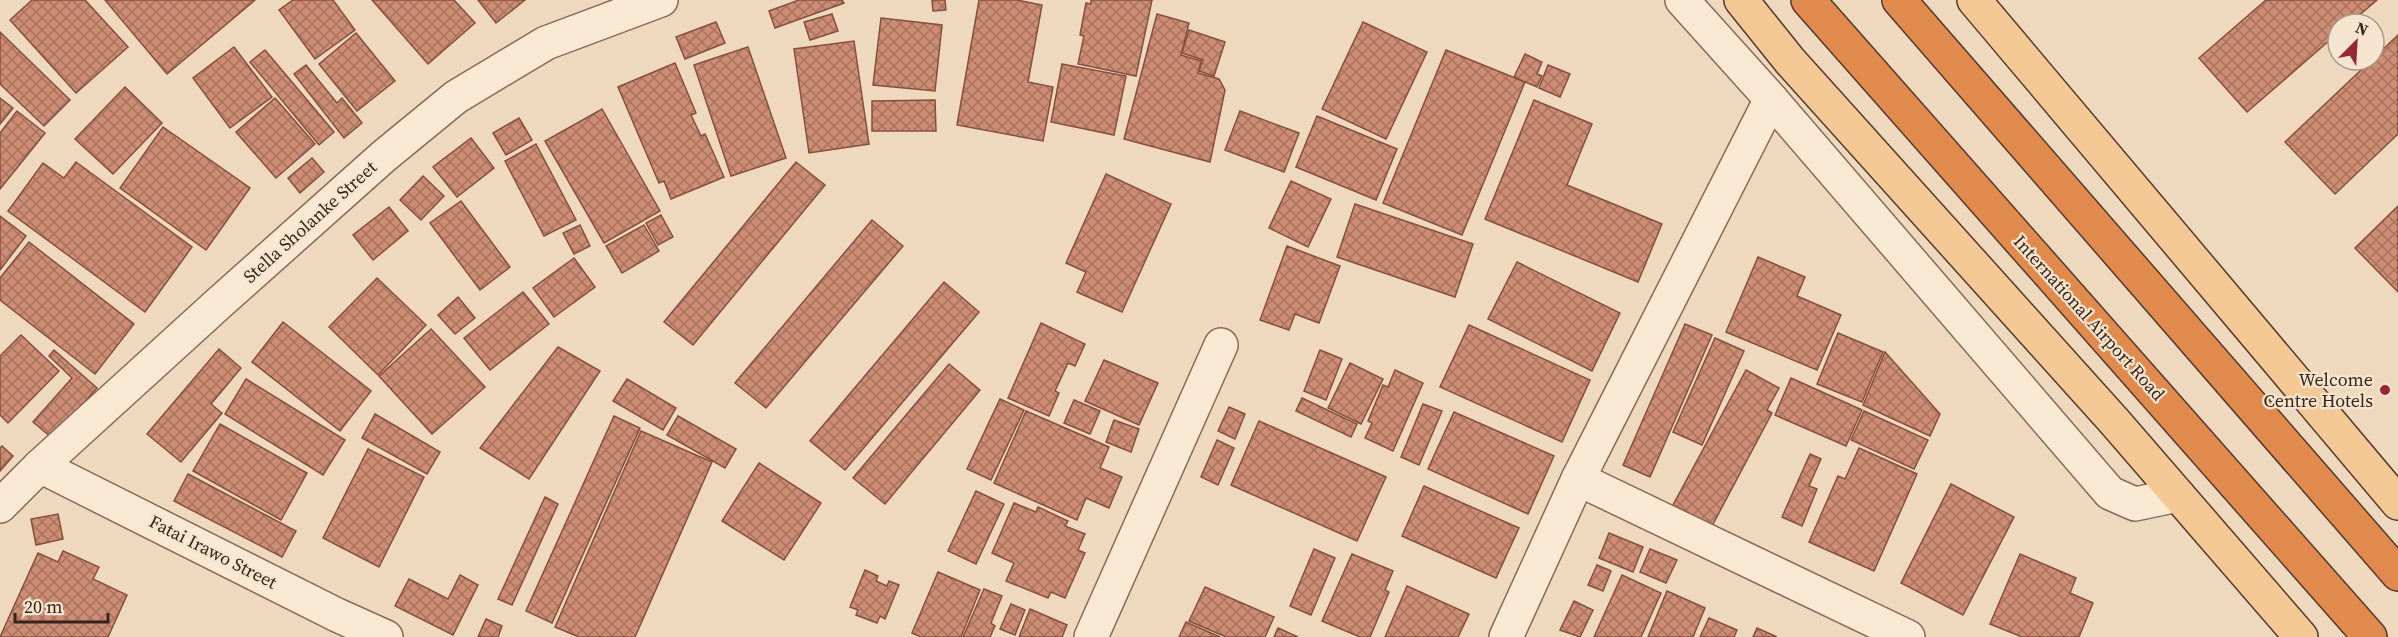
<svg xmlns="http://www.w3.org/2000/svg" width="2398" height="637" font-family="'Source Serif 4',serif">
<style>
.building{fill:url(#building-cross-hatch);stroke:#864f3d;stroke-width:1.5}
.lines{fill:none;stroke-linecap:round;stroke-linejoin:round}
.minor-casing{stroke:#876a57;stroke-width:36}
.major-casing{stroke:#54392c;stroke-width:36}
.highway-casing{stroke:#54392c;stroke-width:36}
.minor{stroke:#f9e8d2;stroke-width:33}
.major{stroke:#f3c895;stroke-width:33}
.highway{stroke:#e08a4d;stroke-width:33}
.poi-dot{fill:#972638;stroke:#f6e5ce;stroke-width:2}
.labels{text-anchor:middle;stroke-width:4.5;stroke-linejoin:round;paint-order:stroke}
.street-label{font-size:18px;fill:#36251c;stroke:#f6e5ce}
.poi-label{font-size:18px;fill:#36251c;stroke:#f6e5ce;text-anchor:end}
</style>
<defs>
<pattern id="building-cross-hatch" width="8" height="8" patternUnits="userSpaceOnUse" patternTransform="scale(1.5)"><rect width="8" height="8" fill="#cd8c74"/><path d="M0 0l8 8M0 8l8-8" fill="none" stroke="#a7725e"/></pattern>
</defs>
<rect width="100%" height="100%" fill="#eed9bf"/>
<g class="building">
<polygon points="32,0 85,0 128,47 76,93 10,20"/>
<polygon points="105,0 255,0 167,74"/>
<polygon points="293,0 333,0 355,30 315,59 279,10"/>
<polygon points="372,0 454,0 475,23 428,64"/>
<polygon points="478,0 525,0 496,23"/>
<polygon points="799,0 842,0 844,3 775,28 769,11"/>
<polygon points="932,0 945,0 946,10 933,11"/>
<polygon points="979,0 1017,0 1042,5 1028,82 1053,87 1043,141 957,125"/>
<polygon points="1091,0 1152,0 1136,76 1078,64 1084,36 1080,35 1086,3 1091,4"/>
<polygon points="2266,0 2377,0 2349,24 2338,24 2338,33 2247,112 2199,58"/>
<polygon points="832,14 838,31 810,40 804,22"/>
<polygon points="1157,14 1189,23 1181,55 1201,61 1198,73 1219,79 1225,90 1210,162 1124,139"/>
<polygon points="881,18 942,25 935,91 873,85"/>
<polygon points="716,22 725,43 685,59 676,37"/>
<polygon points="1363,22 1427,52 1386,139 1322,109"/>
<polygon points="1189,30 1225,42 1214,76 1199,71 1203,60 1182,53"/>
<polygon points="0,32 70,100 44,126 0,84"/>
<polygon points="356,33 395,81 357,111 319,64"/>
<polygon points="2398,35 2398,134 2335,194 2285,142"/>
<polygon points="854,41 869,144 809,153 794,49"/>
<polygon points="234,47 272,97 230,128 193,78"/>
<polygon points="748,47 786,158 731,176 694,65"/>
<polygon points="265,50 334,132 319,145 250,62"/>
<polygon points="1446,50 1525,82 1462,235 1383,203"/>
<polygon points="1525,54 1542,62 1537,74 1542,76 1537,87 1514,77"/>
<polygon points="675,63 696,113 691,115 701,136 705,134 724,177 671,199 664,181 659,183 618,87"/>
<polygon points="1062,64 1126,76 1114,135 1051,122"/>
<polygon points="306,65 337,103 342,98 362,123 344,138 294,74"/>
<polygon points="1548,65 1570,74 1560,97 1539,88"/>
<polygon points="125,87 162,123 113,174 75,139"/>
<polygon points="0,98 13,108 0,124"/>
<polygon points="275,98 315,144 276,178 236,132"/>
<polygon points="935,100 936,131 872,131 872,101"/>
<polygon points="1534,100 1592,124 1567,185 1662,224 1638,282 1485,219"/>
<polygon points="602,109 660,211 604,243 545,141"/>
<polygon points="17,111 45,133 0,189 0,133"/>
<polygon points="1240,111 1299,133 1284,172 1225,150"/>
<polygon points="1317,116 1397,149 1376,200 1296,167"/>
<polygon points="519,118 532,140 506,155 493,133"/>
<polygon points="163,127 250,188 206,250 120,188"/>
<polygon points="471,138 494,168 457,197 433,167"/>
<polygon points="536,144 576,220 544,236 505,161"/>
<polygon points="312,158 324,172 300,193 288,178"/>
<polygon points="76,162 192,247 145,312 8,211 43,163 64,178"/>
<polygon points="796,162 825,185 693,345 664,322"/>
<polygon points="1106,174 1171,204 1122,312 1077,292 1086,272 1066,263"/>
<polygon points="423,176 444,196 421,220 400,200"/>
<polygon points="1291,181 1331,199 1308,247 1269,228"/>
<polygon points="461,201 510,267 480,290 430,223"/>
<polygon points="1355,204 1473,244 1455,297 1337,257"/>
<polygon points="2398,206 2398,292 2355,248"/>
<polygon points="389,207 408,231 373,260 353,235"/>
<polygon points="661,215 673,237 658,245 646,223"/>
<polygon points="0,216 26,236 0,270"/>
<polygon points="872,220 903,246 766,408 735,383"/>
<polygon points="580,225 590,246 574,254 563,233"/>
<polygon points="644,225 659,251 622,273 606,246"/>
<polygon points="29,242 134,324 95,374 0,300 0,278"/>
<polygon points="1287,246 1340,266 1319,323 1295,314 1289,330 1260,320"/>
<polygon points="1758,257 1805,277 1797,296 1841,315 1817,370 1726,332"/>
<polygon points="574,258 595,287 554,317 533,288"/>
<polygon points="1517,262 1620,313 1592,371 1488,319"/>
<polygon points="377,278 426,325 378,375 329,327"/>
<polygon points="944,282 979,312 845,470 810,441"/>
<polygon points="523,292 549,324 490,370 464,338"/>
<polygon points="458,297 475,318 455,334 438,315"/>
<polygon points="283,322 371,391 340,431 252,362"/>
<polygon points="1041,323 1085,344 1075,366 1068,363 1055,391 1059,393 1049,416 1008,398"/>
<polygon points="1685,324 1712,335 1650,477 1623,465"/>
<polygon points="1469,325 1590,380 1562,442 1440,387"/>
<polygon points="431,329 485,387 432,434 379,376"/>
<polygon points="1838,333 1883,352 1862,402 1817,384"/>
<polygon points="21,335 59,371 8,423 0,415 0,356"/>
<polygon points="1715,338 1744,351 1702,445 1673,432"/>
<polygon points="558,347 600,371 529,479 480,448"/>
<polygon points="219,349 241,368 211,404 222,413 181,462 147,434"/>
<polygon points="54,350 97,388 52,438 33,422 72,378 49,356"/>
<polygon points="1320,350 1342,359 1326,400 1304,391"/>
<polygon points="1885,352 1940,414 1930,436 1863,405"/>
<polygon points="1104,360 1158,383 1139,425 1085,401"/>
<polygon points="1350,363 1383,379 1361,424 1328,408"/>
<polygon points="949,364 980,390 885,504 853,478"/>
<polygon points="1395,370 1423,383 1393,451 1365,438 1372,423 1368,421 1383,385 1388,387"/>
<polygon points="1746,370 1779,388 1767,410 1772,413 1712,526 1673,505"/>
<polygon points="1791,378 1862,410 1846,446 1775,415"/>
<polygon points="246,379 345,440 323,475 225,414"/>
<polygon points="627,379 676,408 663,430 613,401"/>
<polygon points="1302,398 1357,424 1351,437 1296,411"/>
<polygon points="1000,399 1024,410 991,480 967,469"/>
<polygon points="1074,400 1100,411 1090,434 1064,423"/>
<polygon points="1423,404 1442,411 1419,465 1401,457"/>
<polygon points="1229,407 1245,414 1235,439 1218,431"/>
<polygon points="1026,411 1109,447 1100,468 1122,477 1109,508 1086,498 1077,520 994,483"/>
<polygon points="1864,411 1928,440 1914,469 1851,440"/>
<polygon points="1454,412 1554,456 1528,514 1428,469"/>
<polygon points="375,414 440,452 427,474 362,438"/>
<polygon points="614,416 640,428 552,623 526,611"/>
<polygon points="678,416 736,449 725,468 667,435"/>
<polygon points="1114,420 1139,429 1131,452 1106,442"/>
<polygon points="1259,421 1386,477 1357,541 1231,485"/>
<polygon points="220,424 307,473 281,520 193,471"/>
<polygon points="641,431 712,462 635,637 579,637 555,627"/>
<polygon points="1217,440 1234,448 1218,485 1201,477"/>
<polygon points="2,446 13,456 0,471 0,448"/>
<polygon points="1859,448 1917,474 1874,571 1809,542 1838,476 1845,479"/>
<polygon points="368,449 424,477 379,567 323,538"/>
<polygon points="1810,454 1821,459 1809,486 1817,489 1802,526 1782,517"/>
<polygon points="759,463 821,503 784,560 722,521"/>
<polygon points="188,474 296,531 282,557 174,501"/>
<polygon points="1951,484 2014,517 1963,615 1901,583"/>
<polygon points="1424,486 1519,528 1496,578 1402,536"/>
<polygon points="976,491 1004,504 976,564 948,551"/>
<polygon points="545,497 558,504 512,605 498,599"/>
<polygon points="1014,503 1036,512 1038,507 1068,521 1065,526 1085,534 1078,550 1085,553 1065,598 1051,592 1048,598 1006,581 1014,563 992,553"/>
<polygon points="58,514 63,539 36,545 31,519"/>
<polygon points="1609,533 1643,547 1633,572 1599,558"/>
<polygon points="1314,549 1335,558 1311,615 1290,606"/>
<polygon points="1650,549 1677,560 1666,583 1640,572"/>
<polygon points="63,551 99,567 93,579 127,595 108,637 0,637 38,553 58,562"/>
<polygon points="1352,554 1393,571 1385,590 1389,592 1370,637 1360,637 1322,621"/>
<polygon points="2020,554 2076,578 2070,593 2093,603 2079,637 2022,637 1990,624"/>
<polygon points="1597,565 1611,571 1603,591 1588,585"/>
<polygon points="865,570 878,576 876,581 887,586 889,581 899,585 885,619 880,616 877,623 856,615 858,610 850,607"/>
<polygon points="938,572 980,590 961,637 921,637 912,633"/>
<polygon points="460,575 478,585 453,635 395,606 409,579 448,599"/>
<polygon points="1622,575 1661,593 1641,637 1594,637"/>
<polygon points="1407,586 1469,614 1458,637 1385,637"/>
<polygon points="1205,587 1274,617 1265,637 1226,637 1189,621"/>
<polygon points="984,589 1002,596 991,623 995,626 990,637 963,637"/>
<polygon points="1667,591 1705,608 1693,637 1648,637"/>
<polygon points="1574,601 1593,610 1580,637 1560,630"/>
<polygon points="1011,604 1025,610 1015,635 1000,629"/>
<polygon points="1030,609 1067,625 1062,637 1019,637"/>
<polygon points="1709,618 1737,630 1734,637 1700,637"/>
<polygon points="486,619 502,626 498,637 478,637"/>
<polygon points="1186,622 1220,637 1179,637"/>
<polygon points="1278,628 1298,637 1274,637"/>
<polygon points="1757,628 1777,637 1753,637"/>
</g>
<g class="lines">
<defs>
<g id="minor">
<polyline points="1682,0 1771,99 2110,493 2135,504 2178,495"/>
<polyline points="40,466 337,615 386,637"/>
<polyline points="1578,479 1908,637"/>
<polyline points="0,506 40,466 218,304 384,156 456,97 546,43 661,0"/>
<polyline points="1091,637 1221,345"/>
<polyline points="1506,637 1578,479 1771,99"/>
</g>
<g id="major">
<polyline points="1741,0 1790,61 2114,421 2301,637"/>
<polyline points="1974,0 2398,503"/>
</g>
<g id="highway">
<polyline points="1808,0 2370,637"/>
<polyline points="1899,0 2398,574"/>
</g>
</defs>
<use href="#minor" class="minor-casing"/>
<use href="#major" class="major-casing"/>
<use href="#highway" class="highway-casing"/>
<use href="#minor" class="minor"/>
<use href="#major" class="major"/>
<use href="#highway" class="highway"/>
</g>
<circle class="poi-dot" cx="2385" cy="390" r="6"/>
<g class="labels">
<g class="street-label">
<text transform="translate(310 222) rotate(-42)" y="6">Stella Sholanke Street</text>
<text transform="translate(2089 318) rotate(48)" y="6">International Airport Road</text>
<text transform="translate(213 552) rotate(27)" y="6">Fatai Irawo Street</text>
</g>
<g class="poi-label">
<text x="2373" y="386">Welcome<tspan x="2373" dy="21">Centre Hotels</tspan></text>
</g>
</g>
<g transform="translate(2356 42) rotate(24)"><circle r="28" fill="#f6e5ce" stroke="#a99887" stroke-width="1.5"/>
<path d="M0-4.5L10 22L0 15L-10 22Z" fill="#972638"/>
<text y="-9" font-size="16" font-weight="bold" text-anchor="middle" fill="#36251c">N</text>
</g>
<path d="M15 613v9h93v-9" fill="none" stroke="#36251c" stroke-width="3"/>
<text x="24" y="613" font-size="18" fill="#36251c" stroke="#f6e5ce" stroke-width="4.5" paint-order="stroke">20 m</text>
</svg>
